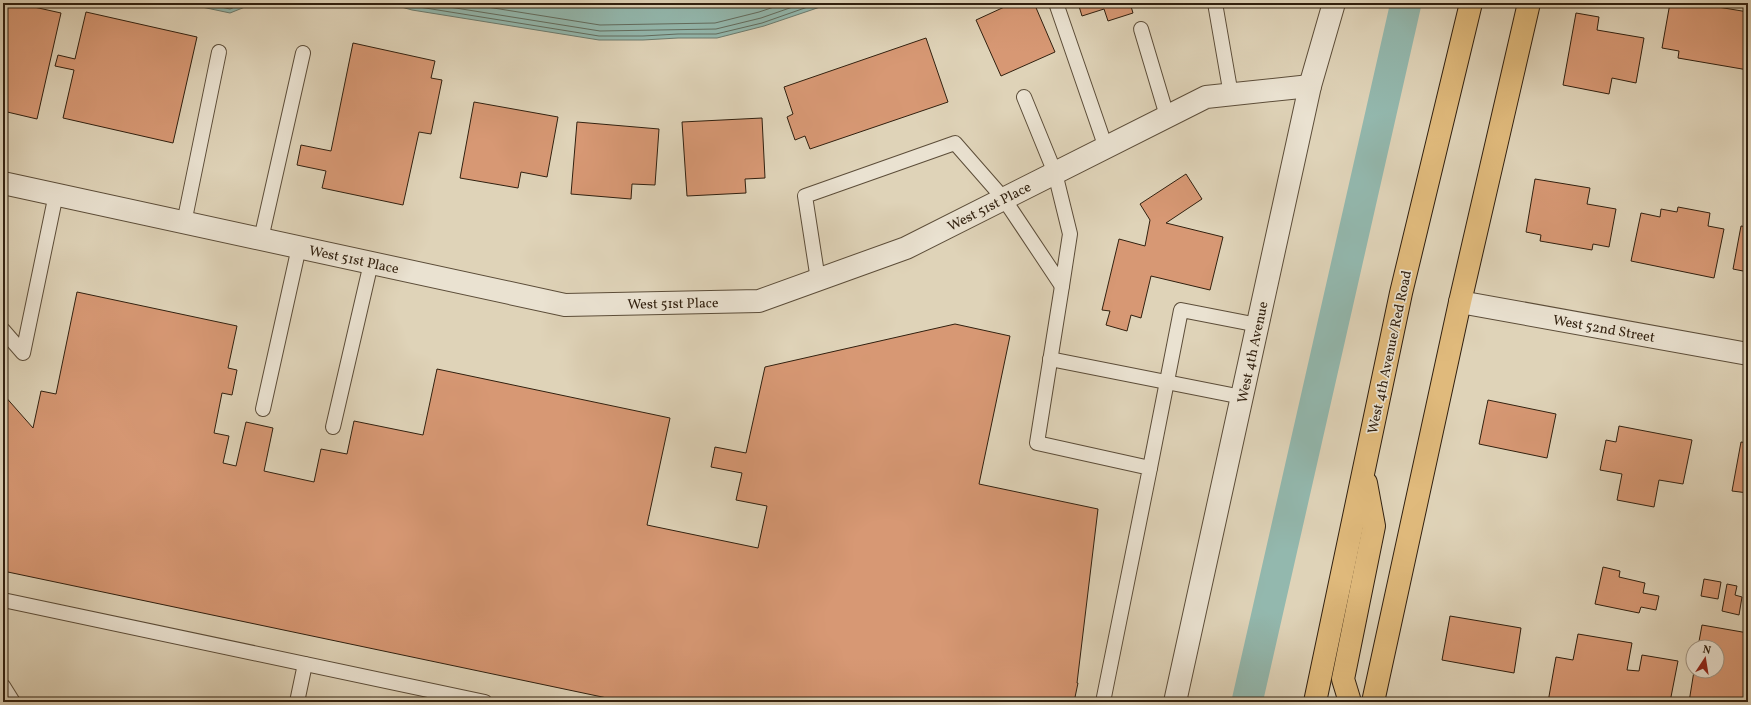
<svg xmlns="http://www.w3.org/2000/svg" width="1751" height="705" font-family="Vollkorn,serif">
<style>
.water{fill:#93b8ae;stroke:#6c7b6e}
.lines{fill:none;stroke-linecap:round;stroke-linejoin:round}
.shore{stroke:#626c5e;stroke-width:1}
.canal{stroke:#93b8ae;stroke-width:31}
.building{fill:#d79874;stroke:#31200f}
.lane-casing{stroke:#5c4d39;stroke-width:16}
.street-casing{stroke:#5c4d39;stroke-width:24}
.primary-casing{stroke:#31200f;stroke-width:24}
.lane{stroke:#eae2d1;stroke-width:14}
.street{stroke:#eae2d1;stroke-width:22}
.primary{stroke:#e0ba7c;stroke-width:22}
.labels{text-anchor:middle;stroke-width:3.5;stroke-linejoin:round;paint-order:stroke}
.street-label{font-size:14px;fill:#31200f;stroke:#eae2d1}
</style>
<rect width="100%" height="100%" fill="#dfd3b8"/>
<filter id="stains"><feTurbulence type="fractalNoise" baseFrequency=".005" numOctaves="4"/><feColorMatrix values="0 0 0 0 .2 0 0 0 0 .09 0 0 0 0 .02 0 0 0 .5 -.17"/></filter>
<radialGradient id="worn" r=".72"><stop offset=".6" stop-color="#630" stop-opacity="0"/><stop offset="1" stop-color="#630" stop-opacity=".3"/></radialGradient>
<g class="water">
<polygon points="183,3 255,3 230,13"/>
<polygon points="387,3 832,3 764,26 717,38 678,38 643,40 599,40 412,10"/>
</g>
<g class="lines">
<g class="shore">
<polyline points="203,3 230,9 244,3"/>
<polyline points="401,3 413,6 599,36 643,36 678,34 716,34 762,23 819,3"/>
<polyline points="424,3 600,31 716,29 761,18 804,3"/>
<polyline points="462,3 600,25 715,23 759,12 786,3"/>
</g>
<polyline class="canal" points="1247,702 1406,3"/>
</g>
<g class="building">
<polygon points="3,3 16,3 61,13 37,119 3,111"/>
<polygon points="1013,3 1034,3 1055,52 1001,76 976,20"/>
<polygon points="1078,3 1130,3 1133,13 1108,21 1104,9 1082,16"/>
<polygon points="1670,3 1713,3 1712,6 1748,12 1748,70 1678,58 1679,51 1662,48"/>
<polygon points="86,12 197,37 173,143 63,118 74,70 55,66 58,55 75,59"/>
<polygon points="1576,13 1599,17 1597,30 1644,38 1636,83 1612,78 1609,94 1563,85"/>
<polygon points="926,38 948,102 810,149 805,136 795,140 787,117 793,114 784,87"/>
<polygon points="353,43 435,61 431,78 442,80 431,134 419,132 403,205 322,188 326,171 297,165 301,145 331,151"/>
<polygon points="474,102 558,117 547,177 521,172 518,188 460,178"/>
<polygon points="762,118 765,178 745,179 746,193 687,196 682,122"/>
<polygon points="577,122 659,129 655,185 632,184 631,199 571,194"/>
<polygon points="1186,174 1202,199 1166,223 1223,237 1210,290 1151,276 1141,318 1131,315 1127,331 1106,325 1110,311 1102,310 1119,239 1145,246 1150,220 1140,204"/>
<polygon points="1535,179 1590,188 1587,204 1616,209 1609,247 1593,244 1592,250 1540,241 1541,235 1526,232"/>
<polygon points="1678,207 1710,213 1708,226 1724,229 1714,278 1631,261 1641,213 1660,217 1661,209 1677,212"/>
<polygon points="1741,226 1748,227 1748,272 1733,269"/>
<polygon points="77,292 237,326 228,368 237,370 232,395 222,393 214,433 229,436 223,463 236,466 246,422 273,428 264,471 314,482 321,449 347,454 354,421 423,435 437,369 670,418 647,525 758,548 767,506 736,500 742,473 711,467 715,447 746,453 765,367 955,324 1010,336 979,484 1098,509 1077,683 1078,683 1074,702 626,702 3,571 3,394 33,428 41,391 56,394"/>
<polygon points="1488,400 1556,414 1547,458 1479,444"/>
<polygon points="1619,426 1692,440 1683,484 1659,480 1654,507 1617,500 1622,474 1600,470 1606,440 1616,442"/>
<polygon points="1741,442 1748,443 1748,493 1732,491"/>
<polygon points="1603,567 1620,571 1619,577 1645,583 1643,593 1659,596 1656,610 1641,607 1639,613 1595,604"/>
<polygon points="1704,579 1721,582 1718,599 1701,596"/>
<polygon points="1727,584 1737,586 1735,595 1742,597 1739,615 1722,611"/>
<polygon points="1450,616 1521,628 1514,673 1442,660"/>
<polygon points="1702,625 1748,633 1748,702 1689,702 1694,671 1717,671 1717,647 1698,647"/>
<polygon points="1578,634 1632,643 1627,670 1639,671 1642,655 1678,661 1670,702 1548,702 1556,657 1573,660"/>
</g>
<g class="lines">
<defs>
<g id="lane">
<polyline points="1056,3 1106,148"/>
<polyline points="1215,3 1231,95"/>
<polyline points="1141,29 1167,116"/>
<polyline points="184,223 219,52"/>
<polyline points="261,239 303,53"/>
<polyline points="818,280 805,196 955,143 1004,199 1062,286 1070,234 1055,173 1024,97"/>
<polyline points="1062,286 1037,443 1150,468 1103,702"/>
<polyline points="3,330 23,353 56,194"/>
<polyline points="1050,359 1242,397"/>
<polyline points="263,409 299,247"/>
<polyline points="333,427 371,263"/>
<polyline points="1150,468 1181,310 1258,325"/>
<polyline points="3,600 485,702"/>
<polyline points="3,686 13,702"/>
<polyline points="297,702 305,664"/>
</g>
<g id="street">
<polyline points="3,183 565,305 759,301 906,248 1206,97 1310,86"/>
<polyline points="1460,302 1748,354"/>
<polyline points="1175,702 1310,86 1334,3"/>
</g>
<g id="primary">
<polyline points="1315,702 1401,293 1471,3"/>
<polyline points="1350,702 1343,679 1374,526 1366,483"/>
<polyline points="1373,702 1460,302 1529,3"/>
</g>
</defs>
<use href="#lane" class="lane-casing"/>
<use href="#street" class="street-casing"/>
<use href="#primary" class="primary-casing"/>
<use href="#lane" class="lane"/>
<use href="#street" class="street"/>
<use href="#primary" class="primary"/>
</g>
<g class="labels">
<g class="street-label">
<text transform="translate(989 206) rotate(-27)" y="5">West 51st Place</text>
<text transform="translate(354 259) rotate(12)" y="5">West 51st Place</text>
<text transform="translate(673 303) rotate(-1)" y="5">West 51st Place</text>
<text transform="translate(1604 328) rotate(10)" y="5">West 52nd Street</text>
<text transform="translate(1252 352) rotate(-78)" y="5">West 4th Avenue</text>
<text transform="translate(1389 352) rotate(-78)" y="5">West 4th Avenue/Red Road</text>
</g>
</g>
<rect width="1751" height="705" fill="none" stroke="#dfd3b8" stroke-width="16"/>
<rect x="4" y="4" width="1743" height="697" fill="none" stroke="#31200f" stroke-width="2"/>
<rect x="8" y="8" width="1735" height="689" fill="none" stroke="#31200f"/>
<g transform="translate(1705 659) rotate(12)"><circle r="19" fill="#eae2d1" stroke="#a09483"/>
<path d="M0-3L7 15L0 10L-7 15Z" fill="#8f2418"/>
<text y="-6" font-size="11" font-weight="bold" text-anchor="middle" fill="#31200f">N</text>
</g>
<rect width="100%" height="100%" filter="url(#stains)"/>
<rect width="100%" height="100%" fill="url(#worn)"/>
</svg>
